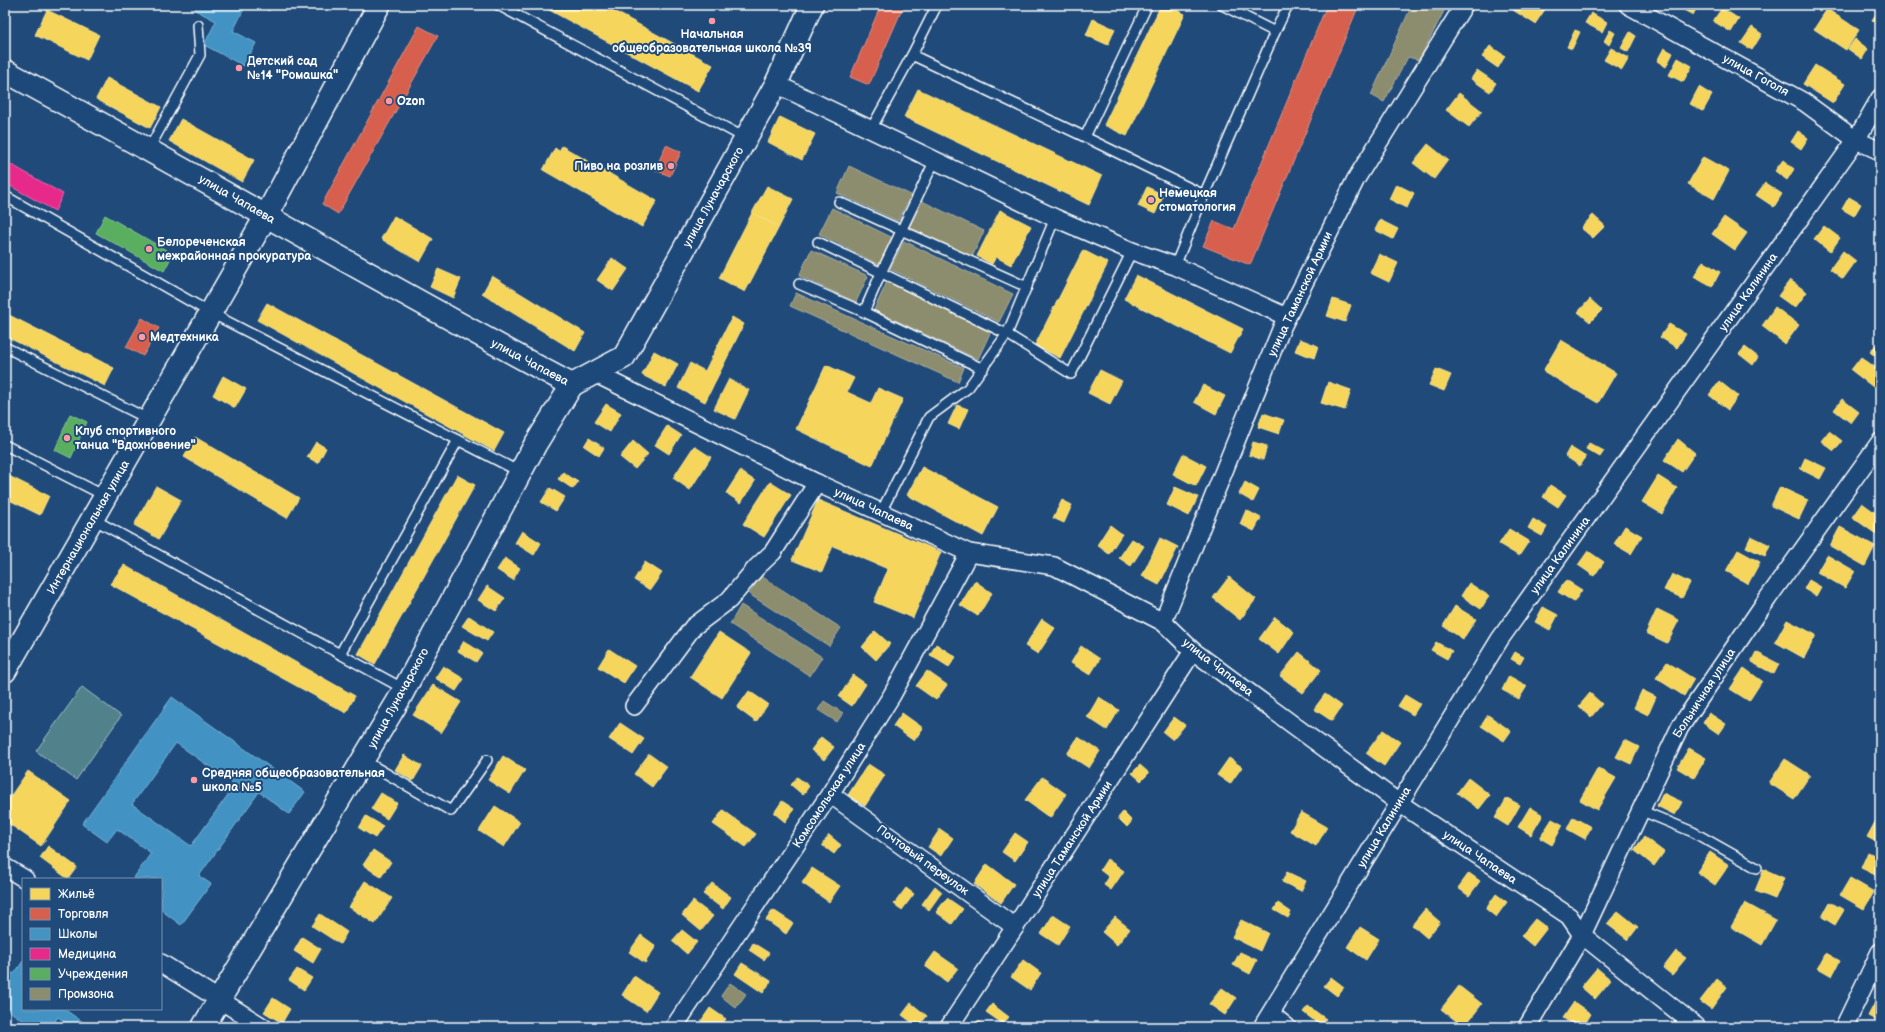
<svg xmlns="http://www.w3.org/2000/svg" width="1885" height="1032" font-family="'Balsamiq Sans',sans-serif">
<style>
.green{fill:#51818a;stroke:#a8c0c4}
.homes{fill:#f6d55c;stroke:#f9e28d}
.shops{fill:#d6604d;stroke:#e29082}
.schools{fill:#4393c3;stroke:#7bb3d5;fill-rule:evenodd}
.health{fill:#e7298a;stroke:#ee69ad}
.public{fill:#5aae61;stroke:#8cc690}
.industry{fill:#8c8c6e;stroke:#aeae9a}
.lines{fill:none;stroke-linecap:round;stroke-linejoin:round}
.lane-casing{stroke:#fff;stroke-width:12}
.street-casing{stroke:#fff;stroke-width:20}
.secondary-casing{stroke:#fff;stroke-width:25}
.lane{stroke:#1f4a7a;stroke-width:9}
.street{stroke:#1f4a7a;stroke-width:17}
.secondary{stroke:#1f4a7a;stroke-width:22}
.poi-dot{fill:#ff9aa2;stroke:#1f4a7a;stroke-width:1.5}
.labels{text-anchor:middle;stroke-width:4;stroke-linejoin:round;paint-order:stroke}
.poi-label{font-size:12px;font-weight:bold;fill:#fff;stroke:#1f4a7a;text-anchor:start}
.street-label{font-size:12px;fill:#fff;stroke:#1f4a7a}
</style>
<rect width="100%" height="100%" fill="#1f4a7a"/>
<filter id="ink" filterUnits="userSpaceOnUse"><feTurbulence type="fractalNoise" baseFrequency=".025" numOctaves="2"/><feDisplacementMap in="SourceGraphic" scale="8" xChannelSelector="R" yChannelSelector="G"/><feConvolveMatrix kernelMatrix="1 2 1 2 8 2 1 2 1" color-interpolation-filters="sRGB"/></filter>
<g filter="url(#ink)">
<polygon class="green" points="82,687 121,716 76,780 36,751"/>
<g class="homes">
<polygon points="540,5 603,5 713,65 698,91"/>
<polygon points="1161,5 1166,5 1185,14 1127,136 1104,125"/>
<polygon points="1516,5 1548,5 1535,24 1513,10"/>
<polygon points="1684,5 1698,5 1693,15 1682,9"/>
<polygon points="1722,8 1739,19 1731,32 1713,21"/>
<polygon points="1827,9 1859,30 1846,50 1814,29"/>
<polygon points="47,10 99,35 87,60 35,35"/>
<polygon points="1878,11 1880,12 1880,25 1872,20"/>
<polygon points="1591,13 1607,22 1602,32 1585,23"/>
<polygon points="1093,19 1115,29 1108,45 1086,35"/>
<polygon points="1752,27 1762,34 1752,50 1741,43"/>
<polygon points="1575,30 1580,32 1572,49 1567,47"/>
<polygon points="1610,30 1615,33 1609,45 1604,41"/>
<polygon points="1630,32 1636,36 1628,52 1621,48"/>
<polygon points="1855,39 1868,49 1862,59 1848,49"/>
<polygon points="1490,46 1505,56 1498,68 1482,57"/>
<polygon points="1611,48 1629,58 1622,70 1604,60"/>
<polygon points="1664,48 1673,53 1666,67 1657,61"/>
<polygon points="1678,58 1692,66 1683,82 1669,75"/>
<polygon points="1815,65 1845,84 1833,103 1803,84"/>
<polygon points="1477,70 1496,83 1490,92 1471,79"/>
<polygon points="107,78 161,107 150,128 96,99"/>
<polygon points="1699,87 1712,95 1703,111 1690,104"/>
<polygon points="918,89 1102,176 1089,205 904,117"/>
<polygon points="1459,93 1482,111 1469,127 1446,110"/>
<polygon points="780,117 815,134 802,160 768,142"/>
<polygon points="181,119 254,160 242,182 169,141"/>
<polygon points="1798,131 1808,138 1801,149 1791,142"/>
<polygon points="1428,144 1448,160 1434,179 1413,163"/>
<polygon points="562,146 657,201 642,227 543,170 555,148 559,151"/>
<polygon points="1703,157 1729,171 1714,199 1688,184"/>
<polygon points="1783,160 1794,169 1787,180 1775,171"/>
<polygon points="1765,183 1782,194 1774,207 1756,195"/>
<polygon points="1396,184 1414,193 1407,208 1389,199"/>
<polygon points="767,186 793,199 779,227 752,213"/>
<polygon points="1147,187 1164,195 1155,214 1138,206"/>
<polygon points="1849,197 1861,204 1854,216 1842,209"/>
<polygon points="1000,210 1031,226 1011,265 996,257 992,264 977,256"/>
<polygon points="752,213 779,227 745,292 719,278"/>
<polygon points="1593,215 1605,226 1593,238 1581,228"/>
<polygon points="394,216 433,239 420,262 381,239"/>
<polygon points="1724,217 1747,233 1735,250 1712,234"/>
<polygon points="1380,220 1398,229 1393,239 1375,230"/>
<polygon points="1824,226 1840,238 1830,252 1814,239"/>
<polygon points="1083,250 1108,263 1060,358 1035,345"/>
<polygon points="1843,251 1856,261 1843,279 1830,269"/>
<polygon points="1379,254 1398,263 1389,282 1370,273"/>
<polygon points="612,258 628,269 613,291 597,280"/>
<polygon points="1703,261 1720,272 1712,287 1694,277"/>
<polygon points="438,269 461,279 453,298 430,287"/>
<polygon points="1136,275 1243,329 1230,353 1124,299"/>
<polygon points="492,276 585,333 575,351 482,294"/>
<polygon points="1790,280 1807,292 1795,308 1778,296"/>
<polygon points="1333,299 1351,305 1345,322 1327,316"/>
<polygon points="1590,299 1602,310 1590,322 1578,312"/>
<polygon points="267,303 504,433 494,451 257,320"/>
<polygon points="1775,307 1799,325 1785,344 1762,326"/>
<polygon points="5,313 114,368 105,386 5,336"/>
<polygon points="732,317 744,324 705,402 678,388 690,363 705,371"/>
<polygon points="1669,324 1686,334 1677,348 1660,337"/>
<polygon points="1300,339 1318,346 1314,358 1295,351"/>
<polygon points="1561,340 1616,373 1598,403 1543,371"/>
<polygon points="1880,340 1880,360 1870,352"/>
<polygon points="1745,347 1758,357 1753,365 1739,354"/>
<polygon points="654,351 678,364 666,387 642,375"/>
<polygon points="1861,357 1880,371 1880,378 1873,387 1851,370"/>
<polygon points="826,365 854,378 847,392 871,403 878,388 903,399 872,466 796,429"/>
<polygon points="1436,369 1451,375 1444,391 1429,385"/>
<polygon points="1100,370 1122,381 1110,404 1088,393"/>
<polygon points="223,376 246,389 235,408 213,395"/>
<polygon points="729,379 749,390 735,419 714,409"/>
<polygon points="1719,381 1738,396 1728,410 1709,395"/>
<polygon points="1328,382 1351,390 1345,410 1321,403"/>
<polygon points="1203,385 1225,396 1216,414 1194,402"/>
<polygon points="1842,399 1859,412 1851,423 1834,410"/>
<polygon points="606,404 621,413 610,432 594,422"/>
<polygon points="957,405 968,409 959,429 948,424"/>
<polygon points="1263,413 1284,420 1279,434 1258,427"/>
<polygon points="667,426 681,435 669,454 655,445"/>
<polygon points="1829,431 1842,441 1834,451 1821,441"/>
<polygon points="195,437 299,498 287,518 184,457"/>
<polygon points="589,438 604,448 599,456 584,446"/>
<polygon points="1678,439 1695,453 1682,472 1664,460"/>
<polygon points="633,441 648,454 635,469 620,457"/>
<polygon points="316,442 326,448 318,463 307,457"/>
<polygon points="1253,442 1267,446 1263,460 1249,455"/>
<polygon points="1589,443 1604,451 1600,457 1586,449"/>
<polygon points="694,446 711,457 690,490 673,478"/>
<polygon points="1570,447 1586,457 1580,466 1565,456"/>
<polygon points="1183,454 1206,466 1196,486 1173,474"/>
<polygon points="1805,458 1826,468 1820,479 1800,469"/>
<polygon points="922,467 998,507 983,536 907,495"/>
<polygon points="740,471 755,481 741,503 726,493"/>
<polygon points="563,472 578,482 573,489 558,479"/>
<polygon points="5,474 49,496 40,515 5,498"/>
<polygon points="457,475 475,485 375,664 358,654"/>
<polygon points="1658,476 1677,488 1662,514 1642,502"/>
<polygon points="770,482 791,495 764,537 743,524"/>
<polygon points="1245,482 1259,490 1253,502 1239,494"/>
<polygon points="1550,485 1566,495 1558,507 1543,497"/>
<polygon points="156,486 181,500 159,539 134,525"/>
<polygon points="1175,487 1198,497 1189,516 1167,505"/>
<polygon points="1780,487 1808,500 1799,519 1771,506"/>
<polygon points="550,488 565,497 556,511 541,502"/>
<polygon points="818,500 941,552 913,618 874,602 888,569 833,546 822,572 792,560"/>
<polygon points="1062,500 1072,505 1064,523 1053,518"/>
<polygon points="1862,503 1880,516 1880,529 1876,534 1852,517"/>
<polygon points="1246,510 1261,518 1254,531 1240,524"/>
<polygon points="1533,519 1547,527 1542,536 1528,528"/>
<polygon points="1110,525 1122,534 1109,554 1097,545"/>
<polygon points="1625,526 1642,536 1631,554 1614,544"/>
<polygon points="1840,527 1875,546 1865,566 1830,546"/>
<polygon points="1509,529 1529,541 1519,556 1499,544"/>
<polygon points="522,531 541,543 534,555 515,543"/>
<polygon points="1751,536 1770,545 1765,556 1746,547"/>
<polygon points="1160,538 1178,547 1159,585 1142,576"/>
<polygon points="1132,539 1144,546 1131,566 1119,558"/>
<polygon points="1738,550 1760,562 1748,584 1726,571"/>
<polygon points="1588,551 1604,562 1594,576 1578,565"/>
<polygon points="1827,555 1855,571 1845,588 1817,572"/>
<polygon points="505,558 520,568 513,580 497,570"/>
<polygon points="645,562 662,573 650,590 634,580"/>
<polygon points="124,565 355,696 346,713 110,584"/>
<polygon points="1672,574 1690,583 1682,598 1664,590"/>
<polygon points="1229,577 1256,599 1240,620 1213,598"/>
<polygon points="1566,580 1582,590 1574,602 1558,592"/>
<polygon points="1809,580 1821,587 1816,596 1804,589"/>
<polygon points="975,581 992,593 978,616 960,605"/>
<polygon points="1469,583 1489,596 1481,609 1461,596"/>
<polygon points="487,586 505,598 496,611 478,600"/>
<polygon points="1455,606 1476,619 1463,639 1443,626"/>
<polygon points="1543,607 1558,615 1550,630 1535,622"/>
<polygon points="1657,609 1679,620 1667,643 1646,633"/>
<polygon points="469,616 493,632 487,641 462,626"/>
<polygon points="1275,617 1294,632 1279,654 1259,639"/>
<polygon points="1042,619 1055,628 1038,654 1025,646"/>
<polygon points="1787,620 1816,635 1804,658 1775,642"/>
<polygon points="875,631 890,644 876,660 862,647"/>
<polygon points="719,632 751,653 722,698 690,677"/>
<polygon points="464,641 482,653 476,662 458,651"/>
<polygon points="1436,642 1452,651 1447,659 1431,650"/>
<polygon points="936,644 956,657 949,667 930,655"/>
<polygon points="1081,646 1100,659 1090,675 1071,663"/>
<polygon points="609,649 635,666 624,683 598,667"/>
<polygon points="1299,652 1321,670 1303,693 1280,676"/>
<polygon points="1515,652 1524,657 1520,664 1511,659"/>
<polygon points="1756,652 1779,664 1774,674 1751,662"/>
<polygon points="1667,662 1694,679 1684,696 1656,678"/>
<polygon points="443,666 464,679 456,691 435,678"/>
<polygon points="1744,668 1762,681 1749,701 1730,689"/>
<polygon points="927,671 947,685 936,700 916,686"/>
<polygon points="853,675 866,684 852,706 839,697"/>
<polygon points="1509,676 1527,686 1519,699 1502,690"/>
<polygon points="433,685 461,702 441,733 413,715"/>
<polygon points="1642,690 1656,697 1648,715 1634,708"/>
<polygon points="749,691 768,704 756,722 737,708"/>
<polygon points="1590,693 1602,704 1591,717 1579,706"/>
<polygon points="1325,694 1342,706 1332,721 1314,709"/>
<polygon points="1405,695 1420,704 1413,715 1398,706"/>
<polygon points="1099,697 1119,710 1107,730 1087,717"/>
<polygon points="902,713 923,728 914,741 893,726"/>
<polygon points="1709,713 1726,724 1719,734 1703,723"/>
<polygon points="1488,715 1511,731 1504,741 1481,726"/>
<polygon points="1174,717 1185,725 1173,740 1163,732"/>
<polygon points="620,723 644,739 633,755 609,739"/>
<polygon points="1383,730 1400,742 1384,766 1366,753"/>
<polygon points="821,737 834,747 824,760 811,750"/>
<polygon points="1078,737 1100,751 1089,768 1067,754"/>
<polygon points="1625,740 1639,747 1631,764 1616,757"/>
<polygon points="1689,748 1706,758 1694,778 1677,768"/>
<polygon points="649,754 667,767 652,787 634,774"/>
<polygon points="404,755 422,766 413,781 395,770"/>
<polygon points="503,756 525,770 510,794 488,780"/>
<polygon points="1229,758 1242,767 1230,784 1217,775"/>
<polygon points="1785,759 1810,775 1794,799 1769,783"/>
<polygon points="868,764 885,775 865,806 848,795"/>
<polygon points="1140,765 1149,773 1141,781 1132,773"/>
<polygon points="1598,768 1616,778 1597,810 1580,800"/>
<polygon points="28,771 71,801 41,846 5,821 5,804"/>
<polygon points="797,777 809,786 803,795 791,785"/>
<polygon points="1042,777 1066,794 1050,818 1025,800"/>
<polygon points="1468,778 1490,795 1479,809 1457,793"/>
<polygon points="381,793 397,803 387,819 371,809"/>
<polygon points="1663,793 1682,802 1675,815 1657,806"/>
<polygon points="1507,798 1520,805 1508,826 1495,818"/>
<polygon points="782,801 794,809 785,822 774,813"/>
<polygon points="495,806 520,822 504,847 479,831"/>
<polygon points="1530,807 1543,815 1531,835 1518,827"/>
<polygon points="723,810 756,834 746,847 713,824"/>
<polygon points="1123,812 1132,821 1127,827 1118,818"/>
<polygon points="1301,812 1327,827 1316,846 1290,831"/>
<polygon points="1880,813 1880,844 1867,837"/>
<polygon points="366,816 383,826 375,838 359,828"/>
<polygon points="1573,817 1591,827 1585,839 1567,829"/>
<polygon points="1552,819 1563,825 1552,845 1540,838"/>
<polygon points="940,829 953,838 941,856 928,847"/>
<polygon points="1015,833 1028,842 1015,861 1002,852"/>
<polygon points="829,835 841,845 834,854 822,845"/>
<polygon points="1644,837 1664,852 1654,866 1634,850"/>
<polygon points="48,846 77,867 68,879 40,858"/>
<polygon points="373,850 391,862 381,877 363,865"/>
<polygon points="1710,852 1729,865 1715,885 1697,872"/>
<polygon points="1868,852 1880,858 1880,866 1876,875 1861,868"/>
<polygon points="1107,859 1124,871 1111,890 1104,885 1109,877 1100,870"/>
<polygon points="987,864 1014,884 1001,903 974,884"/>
<polygon points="812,868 840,886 829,902 802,883"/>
<polygon points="1764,869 1784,878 1775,899 1755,891"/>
<polygon points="1287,872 1306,881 1301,891 1282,882"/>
<polygon points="1469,873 1480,881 1469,896 1458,888"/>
<polygon points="1850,878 1874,892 1864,909 1840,895"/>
<polygon points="365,881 392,898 375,924 349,907"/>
<polygon points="712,883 731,897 723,909 703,894"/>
<polygon points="935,886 942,892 929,910 922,904"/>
<polygon points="906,888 914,894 902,910 894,904"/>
<polygon points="1496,894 1507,902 1496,917 1486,909"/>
<polygon points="947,898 963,909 952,924 936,912"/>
<polygon points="693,901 713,916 701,931 682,915"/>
<polygon points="1830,902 1844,910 1835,925 1822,917"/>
<polygon points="1278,903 1291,912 1288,918 1274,910"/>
<polygon points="1745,903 1776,920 1762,945 1731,927"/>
<polygon points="1425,909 1440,922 1427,938 1412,925"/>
<polygon points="773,910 793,923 786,934 766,920"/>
<polygon points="1618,911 1638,927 1628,940 1607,924"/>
<polygon points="320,914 347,932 340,944 312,926"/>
<polygon points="1053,915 1070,926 1058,945 1041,934"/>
<polygon points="1115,917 1130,929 1117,945 1102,932"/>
<polygon points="1535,919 1547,928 1533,946 1521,936"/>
<polygon points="1241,920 1268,933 1260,951 1232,937"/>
<polygon points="1360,927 1379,939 1366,960 1347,947"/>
<polygon points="682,930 697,942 687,954 672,941"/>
<polygon points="641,935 656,946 645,963 629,952"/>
<polygon points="302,937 321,949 313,963 294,951"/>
<polygon points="753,943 769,953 764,960 749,950"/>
<polygon points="1676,951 1686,958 1672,975 1663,968"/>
<polygon points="935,952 958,968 947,982 925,966"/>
<polygon points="1240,952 1257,960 1250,974 1233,965"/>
<polygon points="1826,953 1840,961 1832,976 1818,968"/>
<polygon points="1023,960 1041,973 1030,990 1011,977"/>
<polygon points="742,963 771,981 763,993 735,974"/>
<polygon points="1597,968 1611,980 1595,999 1581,987"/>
<polygon points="297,969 312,978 304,990 289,980"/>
<polygon points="634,976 658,992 646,1011 622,995"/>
<polygon points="1331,977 1344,987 1337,996 1324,986"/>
<polygon points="1717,979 1727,987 1711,1009 1700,1001"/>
<polygon points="1459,986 1482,1004 1464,1027 1441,1009"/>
<polygon points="1222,988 1236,998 1225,1015 1209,1004"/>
<polygon points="1880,993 1880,1022 1868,1016"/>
<polygon points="273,998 290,1009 282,1023 264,1012"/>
<polygon points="1574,1002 1591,1014 1583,1027 1577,1027 1563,1018"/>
<polygon points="911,1003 927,1016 918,1027 902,1015"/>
<polygon points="992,1004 1009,1017 1003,1024 986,1012"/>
<polygon points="1308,1006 1326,1019 1321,1026 1303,1012"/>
<polygon points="710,1008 726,1019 720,1027 710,1027 701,1021"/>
<polygon points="977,1021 987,1027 973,1027"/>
</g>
<g class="shops">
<polygon points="881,5 904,5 869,85 850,77"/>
<polygon points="1327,5 1359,5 1250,265 1203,246 1214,221 1234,229"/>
<polygon points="419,26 438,36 338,214 322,204"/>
<polygon points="666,145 681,152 670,176 655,170"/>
<polygon points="142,318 159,328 143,356 126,347"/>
</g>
<g class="schools">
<polygon points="197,5 246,5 233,31 256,43 244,66 204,45 216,21 195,10"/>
<polygon points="257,5 272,5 269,11"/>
<path d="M172 697 305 792 289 814 259 792 199 876 211 884 181 925 161 910V879H133L151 853 117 829 107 842 82 824ZM176 743 235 785 191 846 132 804Z"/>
<polygon points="23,961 23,1009 64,1009 90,1027 71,1027 58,1017 51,1027 32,1027 5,1008 5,968 14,974"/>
</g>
<polygon class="health" points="5,161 63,194 55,211 5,183"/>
<g class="public">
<polygon points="105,215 173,254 164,271 96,233"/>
<polygon points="70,414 87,422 71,458 55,450"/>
</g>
<g class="industry">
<polygon points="1412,5 1447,5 1419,60 1408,57 1384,102 1371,95"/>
<polygon points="849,166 911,195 898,221 837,193"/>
<polygon points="922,201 984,231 972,257 909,227"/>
<polygon points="832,208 893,238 880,265 819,234"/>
<polygon points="904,241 1013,294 999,322 890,269"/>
<polygon points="811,250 868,276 856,302 799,276"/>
<polygon points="887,282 991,331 978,359 874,310"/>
<polygon points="796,293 964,368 958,382 790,306"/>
<polygon points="761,576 841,628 829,646 749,594"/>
<polygon points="741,605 822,657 810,676 730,624"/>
<polygon points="824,701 843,713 837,722 818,710"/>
<polygon points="730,983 746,994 736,1008 721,996"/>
</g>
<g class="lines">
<defs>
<g id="lane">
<polyline points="498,5 745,138"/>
<polyline points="1222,5 1275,32 1288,5"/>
<polyline points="912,55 937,5"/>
<polyline points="871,129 912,55 1085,137 1147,6 1145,5"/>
<polyline points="1085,137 1204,195 1275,32"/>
<polyline points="149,149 200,55 198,25"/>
<polyline points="5,196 211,313 520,472"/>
<polyline points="839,202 1027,287"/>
<polyline points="818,242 1007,334 1071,374 1132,251"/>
<polyline points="1175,266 1204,195"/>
<polyline points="799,284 864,312 983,369"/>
<polyline points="864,312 881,273 935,160"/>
<polyline points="5,347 150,420"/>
<polyline points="5,445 105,496"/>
<polyline points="881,512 929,417 968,388 1007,334 1055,218"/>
<polyline points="93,519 404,689"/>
<polyline points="340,654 458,440"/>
<polyline points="363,760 451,811 487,760"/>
<polyline points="1640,810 1693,832 1757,868"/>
</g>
<g id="street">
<polyline points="1628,5 1804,102 1856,140 1880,151"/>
<polyline points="776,84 1055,218 1132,251 1175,266 1287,317"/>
<polyline points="594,373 817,483 969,553 1054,566 1163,622 1193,651 1399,803 1569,916 1582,935 1697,1027"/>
<polyline points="1163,622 1282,327 1356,179 1464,5"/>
<polyline points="634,706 693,627 729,600 756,568 773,552 817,483"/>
<polyline points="830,794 1015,927"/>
<polyline points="5,867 25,879"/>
<polyline points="161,963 263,1027"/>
<polyline points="1271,1014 1287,1027"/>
<polyline points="674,1027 830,794 892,695 969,553"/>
<polyline points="949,1027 1015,927 1193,651"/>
<polyline points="1262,1027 1500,639 1856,140 1880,98"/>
<polyline points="1527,1027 1582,935 1680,727 1768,598 1880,442"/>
<polyline points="1844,1027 1880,952"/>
</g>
<g id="secondary">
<path d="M5 71C195 174 381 283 572 385"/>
<polyline points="572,385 624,357 776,84 812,5"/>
<polyline points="5,671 266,216 379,5"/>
<polyline points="203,1027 398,701 535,445 572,385"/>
</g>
</defs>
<use href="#lane" class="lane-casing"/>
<use href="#street" class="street-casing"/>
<use href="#secondary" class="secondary-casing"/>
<use href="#lane" class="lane"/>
<use href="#street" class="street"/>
<use href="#secondary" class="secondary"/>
</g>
</g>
<g class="poi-dot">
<circle cx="712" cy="21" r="4"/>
<circle cx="239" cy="68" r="4"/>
<circle cx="389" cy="101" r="4"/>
<circle cx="671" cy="166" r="4"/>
<circle cx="1151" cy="200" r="4"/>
<circle cx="149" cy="249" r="4"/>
<circle cx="142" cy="337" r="4"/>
<circle cx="67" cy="438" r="4"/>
<circle cx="194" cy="780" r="4"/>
</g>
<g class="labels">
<g class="poi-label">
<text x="712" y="38" text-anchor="middle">Начальная<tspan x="712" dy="14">общеобразовательная школа №39</tspan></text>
<text x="247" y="65">Детский сад<tspan x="247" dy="14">№14 "Ромашка"</tspan></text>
<text x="397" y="105">Ozon</text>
<text x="663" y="170" text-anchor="end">Пиво на розлив</text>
<text x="1159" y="197">Немецкая<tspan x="1159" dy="14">стоматология</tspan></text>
<text x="157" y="246">Белореченская<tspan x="157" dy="14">межрайонная прокуратура</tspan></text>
<text x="150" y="341">Медтехника</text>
<text x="75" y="435">Клуб спортивного<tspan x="75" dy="14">танца "Вдохновение"</tspan></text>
<text x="202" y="777">Средняя общеобразовательная<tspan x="202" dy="14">школа №5</tspan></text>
</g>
<g class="street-label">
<text transform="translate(1756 75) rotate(29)" y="4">улица Гоголя</text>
<text transform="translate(713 197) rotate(-61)" y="4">улица Луначарского</text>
<text transform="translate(237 199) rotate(30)" y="4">улица Чапаева</text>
<text transform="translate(1748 292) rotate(-55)" y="4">улица Калинина</text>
<text transform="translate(1300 294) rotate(-65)" y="4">улица Таманской Армии</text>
<text transform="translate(530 362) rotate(28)" y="4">улица Чапаева</text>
<text transform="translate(874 509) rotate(25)" y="4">улица Чапаева</text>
<text transform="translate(88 527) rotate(-60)" y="4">Интернациональная улица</text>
<text transform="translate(1560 555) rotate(-54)" y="4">улица Калинина</text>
<text transform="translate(1218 667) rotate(38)" y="4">улица Чапаева</text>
<text transform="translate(1704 693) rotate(-57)" y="4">Больничная улица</text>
<text transform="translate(398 698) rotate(-61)" y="4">улица Луначарского</text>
<text transform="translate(829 795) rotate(-57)" y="4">Комсомольская улица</text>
<text transform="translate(1384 827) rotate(-59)" y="4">улица Калинина</text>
<text transform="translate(1072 839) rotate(-57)" y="4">улица Таманской Армии</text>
<text transform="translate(1480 857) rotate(34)" y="4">улица Чапаева</text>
<text transform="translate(923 860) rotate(36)" y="4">Почтовый переулок</text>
</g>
</g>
<rect width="1885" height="1032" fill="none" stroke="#1f4a7a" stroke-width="20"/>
<rect x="10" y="10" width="1865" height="1012" fill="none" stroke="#fff" stroke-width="1.5" filter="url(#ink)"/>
<rect x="22" y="878" width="140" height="132" fill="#1f4a7a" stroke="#7992af"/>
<rect x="30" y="888" width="20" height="12" fill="#f6d55c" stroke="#7992af"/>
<text x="58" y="898" font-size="12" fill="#ffffff">Жильё</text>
<rect x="30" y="908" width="20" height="12" fill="#d6604d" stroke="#7992af"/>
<text x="58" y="918" font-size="12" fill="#ffffff">Торговля</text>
<rect x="30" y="928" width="20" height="12" fill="#4393c3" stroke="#7992af"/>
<text x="58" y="938" font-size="12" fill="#ffffff">Школы</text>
<rect x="30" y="948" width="20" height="12" fill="#e7298a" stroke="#7992af"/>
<text x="58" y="958" font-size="12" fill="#ffffff">Медицина</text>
<rect x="30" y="968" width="20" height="12" fill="#5aae61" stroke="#7992af"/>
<text x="58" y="978" font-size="12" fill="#ffffff">Учреждения</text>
<rect x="30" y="988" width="20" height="12" fill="#8c8c6e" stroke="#7992af"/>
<text x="58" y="998" font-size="12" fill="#ffffff">Промзона</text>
</svg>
